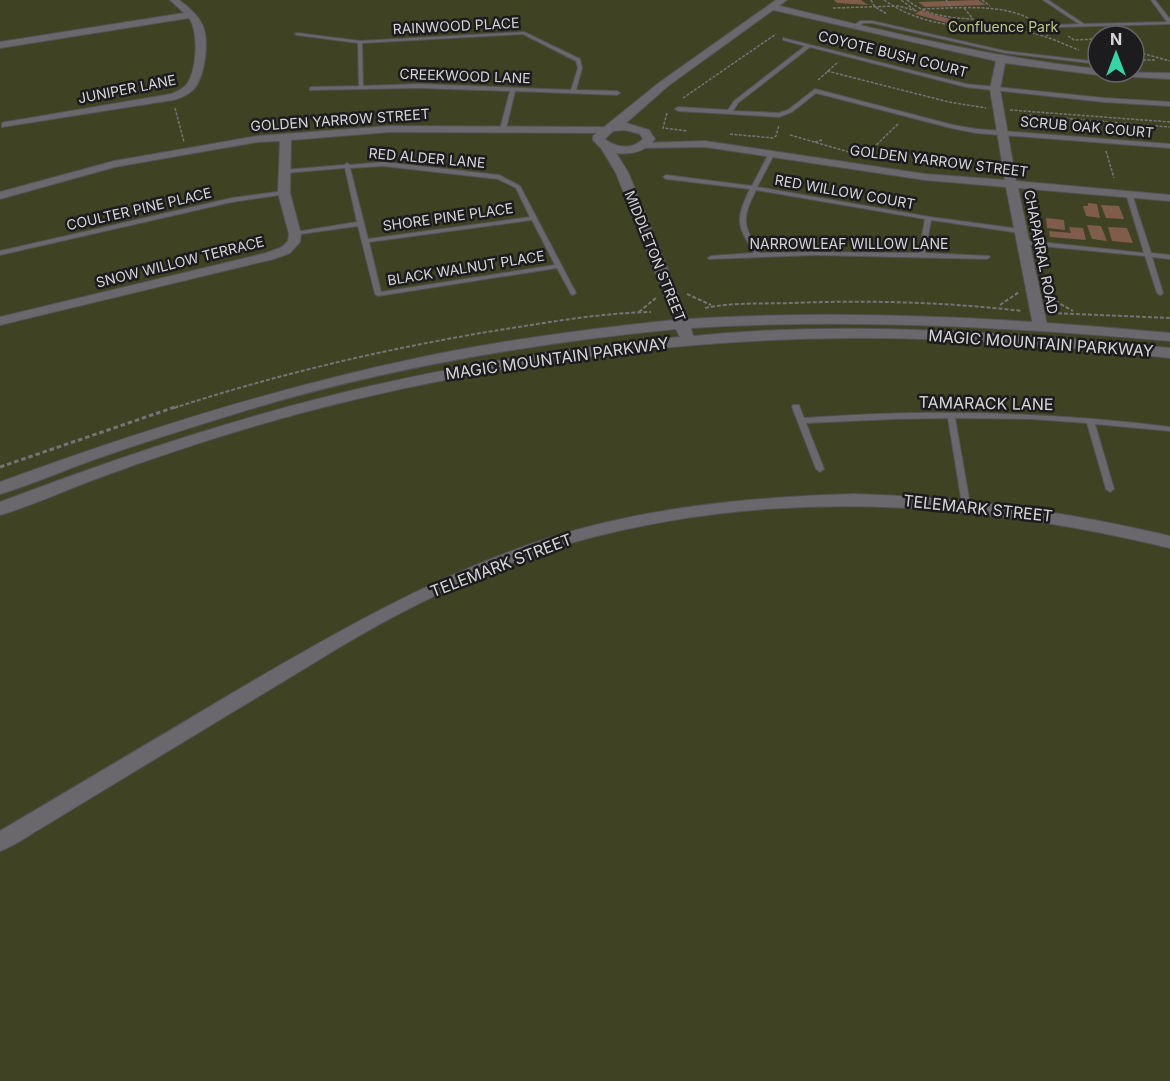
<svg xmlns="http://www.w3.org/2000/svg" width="1170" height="1081" font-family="Inter,sans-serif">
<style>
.green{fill:#3f4323;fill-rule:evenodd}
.building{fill:#7f5c4c}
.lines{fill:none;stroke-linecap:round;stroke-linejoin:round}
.lane-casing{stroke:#545256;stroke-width:2}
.street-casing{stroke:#545256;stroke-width:2}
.secondary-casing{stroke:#545256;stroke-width:2}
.path-far2{stroke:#767478;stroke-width:1.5;stroke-dasharray:3 1.5;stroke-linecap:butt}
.path-far1{stroke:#767478;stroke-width:2;stroke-dasharray:4 2;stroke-linecap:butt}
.path{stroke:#767478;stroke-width:3;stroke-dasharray:4.5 3;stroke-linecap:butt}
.lane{fill:#6b686d;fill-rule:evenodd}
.street{fill:#6b686d;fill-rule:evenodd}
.secondary{fill:#6b686d;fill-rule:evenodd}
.labels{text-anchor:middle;stroke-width:5;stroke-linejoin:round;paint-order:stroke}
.far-street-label{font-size:14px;fill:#d6d4d7;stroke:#1c1b1d}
.far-park-label{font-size:14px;fill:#bfc88a;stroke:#1c1b1d}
.street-label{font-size:16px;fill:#d6d4d7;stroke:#1c1b1d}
</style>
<rect width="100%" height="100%" fill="#353337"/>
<path class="green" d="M0 0H1170V1081H0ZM1098 36H1134V72H1098Z"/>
<g class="building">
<polygon points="834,0 861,0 868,5 837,3"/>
<polygon points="978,0 986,5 925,7 918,2"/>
<polygon points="921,10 932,14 954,20 951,24 915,14"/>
<polygon points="1088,203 1097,204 1100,218 1086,216 1083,206 1088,206"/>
<polygon points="1101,205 1119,206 1124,219 1106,218"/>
<polygon points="1046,218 1064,220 1065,230 1047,228"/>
<polygon points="1087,225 1101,226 1107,241 1092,239"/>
<polygon points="1069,227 1083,228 1086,240 1050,237 1049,231 1071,233"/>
<polygon points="1108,227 1127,228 1133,243 1112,241"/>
</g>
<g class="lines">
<defs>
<g id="lane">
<polygon points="1043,0 1048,0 1084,24 1167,22 1151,0 1155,0 1170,19 1170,24 1059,27 1057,26 1057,25 1079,24"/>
<polygon points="860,21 872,21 1005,51 1098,62 1098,64 1005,53 872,23 863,23 857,28 853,28 853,26"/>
<path d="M524 32 580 59 582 68 576 90 617 91 620 93 617 95 515 91 506 129 503 131 500 129 510 91 419 88 310 90V88L312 87 359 86 358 43 297 35 295 34 297 33 360 41ZM523 34 576 61 578 68 571 90 419 84 363 86 362 43Z"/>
<polygon points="783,38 966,84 1104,98 1170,102 1170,106 1104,102 966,87 810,47 738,103 733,111 779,113 788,110 815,89 953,125 976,129 1170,144 1170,148 976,133 951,128 816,93 792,112 779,117 678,111 675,109 678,107 728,110 734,101 805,46 783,40"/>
<path d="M772 151 775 153 757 187 930 217 1019 229 1022 231 1019 233 931 220 925 253 989 256 990 257 987 259 814 255 709 259 708 258 711 256 754 253C737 225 735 220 750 189L666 179 663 177 666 175 752 186 769 153ZM756 190 925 219 919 253 814 252 760 253C743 225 741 220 756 190Z"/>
<path d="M383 162 499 175 520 186 576 293 573 295 571 294 557 268 378 296 375 294 358 226 293 235 292 234 295 232 357 222 345 168 285 173 283 172V170L344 165 347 163 350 165ZM383 166 498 179 516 188 530 217 368 239 350 168ZM532 220 555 265 381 292 369 242Z"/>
<polygon points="284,191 287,193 286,194 232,202 0,255 0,251 232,198"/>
<polygon points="1127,193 1132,194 1151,253 1170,255 1170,259 1152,257 1163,293 1162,294 1160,295 1157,293 1145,256 1021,244 1018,242 1021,240 1144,253 1126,194"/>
<path d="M793 405H799L804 418C853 415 902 412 951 413 1024 413 1097 418 1170 427V431L1095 424 1114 489 1110 492 1106 489 1087 423 1032 419 955 418 970 504 966 507 962 504 948 418 894 419 806 423 824 469 820 472 816 469 792 407Z"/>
</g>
<g id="street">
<path d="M170 0H179C188 7 197 14 202 24 210 40 205 76 194 89 188 95 181 98 173 100L2 127V123L6 122 171 94C176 92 183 89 187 84 197 70 199 32 189 18L0 48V42L184 13Z"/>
<path d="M772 4C880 30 987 57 1098 69V72L1170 73V79L1098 75 1005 63 1000 89 1016 181 1170 195V201L1018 188 1047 325 1040 329 1033 325 1006 187 925 180 705 147 639 148 638 146 643 143 705 141 925 174 1005 180 990 89 996 61 769 9V5Z"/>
<polygon points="390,126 605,127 610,130 605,133 390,132 291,140 290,193 301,234 300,242 290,253 274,259 0,325 0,317 266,253 282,247 288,241 289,234 278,193 280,141 258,142 115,167 0,199 0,192 114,161 258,136"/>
<path d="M854 494C964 497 1063 511 1170 536V548C972 500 769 487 571 543 489 566 408 606 335 650 260 696 184 741 109 787 85 801 62 816 38 830 26 837 14 846 0 851V831C78 785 156 739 234 692 335 633 436 574 549 538 647 507 751 497 854 494Z"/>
</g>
<path id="secondary" d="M776 0H787L668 86 626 123 649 130 655 139C645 152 632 155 616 153L628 172 688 319C849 309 1009 318 1170 333V341C1010 327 851 318 691 328L693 336C852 320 1012 333 1170 348V358C1065 347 959 337 853 338 666 339 481 366 301 413 234 431 166 453 101 477 68 489 34 505 0 515V502C130 453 262 409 398 380 491 360 585 346 680 337L676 329C533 343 392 367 254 408 198 425 144 442 90 461 60 472 30 485 0 494V482C137 432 275 388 418 358 502 340 588 329 674 320L616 173 601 148 593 140V136L660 82ZM625 130 640 134 643 139C632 150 617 148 605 139L613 131Z"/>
</defs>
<use href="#lane" class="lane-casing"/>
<use href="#street" class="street-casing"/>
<use href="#secondary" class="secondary-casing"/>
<g class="path-far2">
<polyline points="871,0 875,7 887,14"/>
<path d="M884 0C932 33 977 24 1031 33 1048 36 1063 44 1079 50"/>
<path d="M907 0C926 15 949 18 973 19L964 8"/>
<polyline points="946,0 952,8"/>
<polyline points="982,0 990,6"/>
<polyline points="833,8 899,6 916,11 901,0"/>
<path d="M923 9C961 8 1027 0 1048 36"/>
<polyline points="1068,36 1074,40 1098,39"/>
<polyline points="1134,51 1170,61"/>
<polyline points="1134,60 1156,60"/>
<polyline points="827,71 949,102 986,108"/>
<polyline points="818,80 837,63"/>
<polyline points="683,98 776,34"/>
<polyline points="175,108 184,142"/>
<polyline points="1010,110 1170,122"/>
<polyline points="667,113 663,128 688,131"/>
<polyline points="1025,115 1170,127"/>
<polyline points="730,134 773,138 776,136 779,125"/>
<polyline points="790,135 852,153"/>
<polyline points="815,142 822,140"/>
<polyline points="1106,151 1114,178"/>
<polyline points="862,155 868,153 899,123"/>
</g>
<g class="path-far1">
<polyline points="687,294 711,305"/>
<polyline points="1050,298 1073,311"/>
<polyline points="1000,305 1019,292"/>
<path d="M705 308C734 302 763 304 792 303 869 300 945 302 1022 311"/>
<polyline points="639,312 657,297"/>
<polyline points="1052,313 1170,318"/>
<path d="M174 408C278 374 385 349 493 331 545 323 598 313 651 312"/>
</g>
<polyline class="path" points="0,467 178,406"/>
<use href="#lane" class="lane"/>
<use href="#street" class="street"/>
<use href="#secondary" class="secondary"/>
</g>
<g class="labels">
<g class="far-street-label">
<text transform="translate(456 26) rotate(-3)" y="5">RAINWOOD PLACE</text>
<text transform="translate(893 54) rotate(14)" y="5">COYOTE BUSH COURT</text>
<text transform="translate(465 76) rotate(2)" y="5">CREEKWOOD LANE</text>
<text transform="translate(127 89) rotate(-11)" y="5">JUNIPER LANE</text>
<text transform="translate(340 120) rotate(-4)" y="5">GOLDEN YARROW STREET</text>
<text transform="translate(1087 127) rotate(5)" y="5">SCRUB OAK COURT</text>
<text transform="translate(427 158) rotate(5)" y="5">RED ALDER LANE</text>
<text transform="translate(939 161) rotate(7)" y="5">GOLDEN YARROW STREET</text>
<text transform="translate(845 192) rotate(10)" y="5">RED WILLOW COURT</text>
<text transform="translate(139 209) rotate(-13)" y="5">COULTER PINE PLACE</text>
<text transform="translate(448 217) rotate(-8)" y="5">SHORE PINE PLACE</text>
<text x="849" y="249">NARROWLEAF WILLOW LANE</text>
<text transform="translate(1041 252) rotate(79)" y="5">CHAPARRAL ROAD</text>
<text transform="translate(655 256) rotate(68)" y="5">MIDDLETON STREET</text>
<text transform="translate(180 262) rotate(-14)" y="5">SNOW WILLOW TERRACE</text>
<text transform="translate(466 268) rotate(-9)" y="5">BLACK WALNUT PLACE</text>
</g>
<g class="far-park-label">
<text x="1003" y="32">Confluence Park</text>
</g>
<g class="street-label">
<text transform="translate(1041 343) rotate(4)" y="6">MAGIC MOUNTAIN PARKWAY</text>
<text transform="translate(557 358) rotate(-8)" y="6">MAGIC MOUNTAIN PARKWAY</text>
<text transform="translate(986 403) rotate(1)" y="6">TAMARACK LANE</text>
<text transform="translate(978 508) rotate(6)" y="6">TELEMARK STREET</text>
<text transform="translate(501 565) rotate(-21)" y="6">TELEMARK STREET</text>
</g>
</g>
<g transform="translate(1116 54)"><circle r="28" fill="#1c1b1d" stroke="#666567" stroke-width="1.5"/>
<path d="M0-4.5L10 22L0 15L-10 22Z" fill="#36d4a7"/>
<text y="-9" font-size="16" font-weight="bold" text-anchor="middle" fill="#d6d4d7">N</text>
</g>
</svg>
